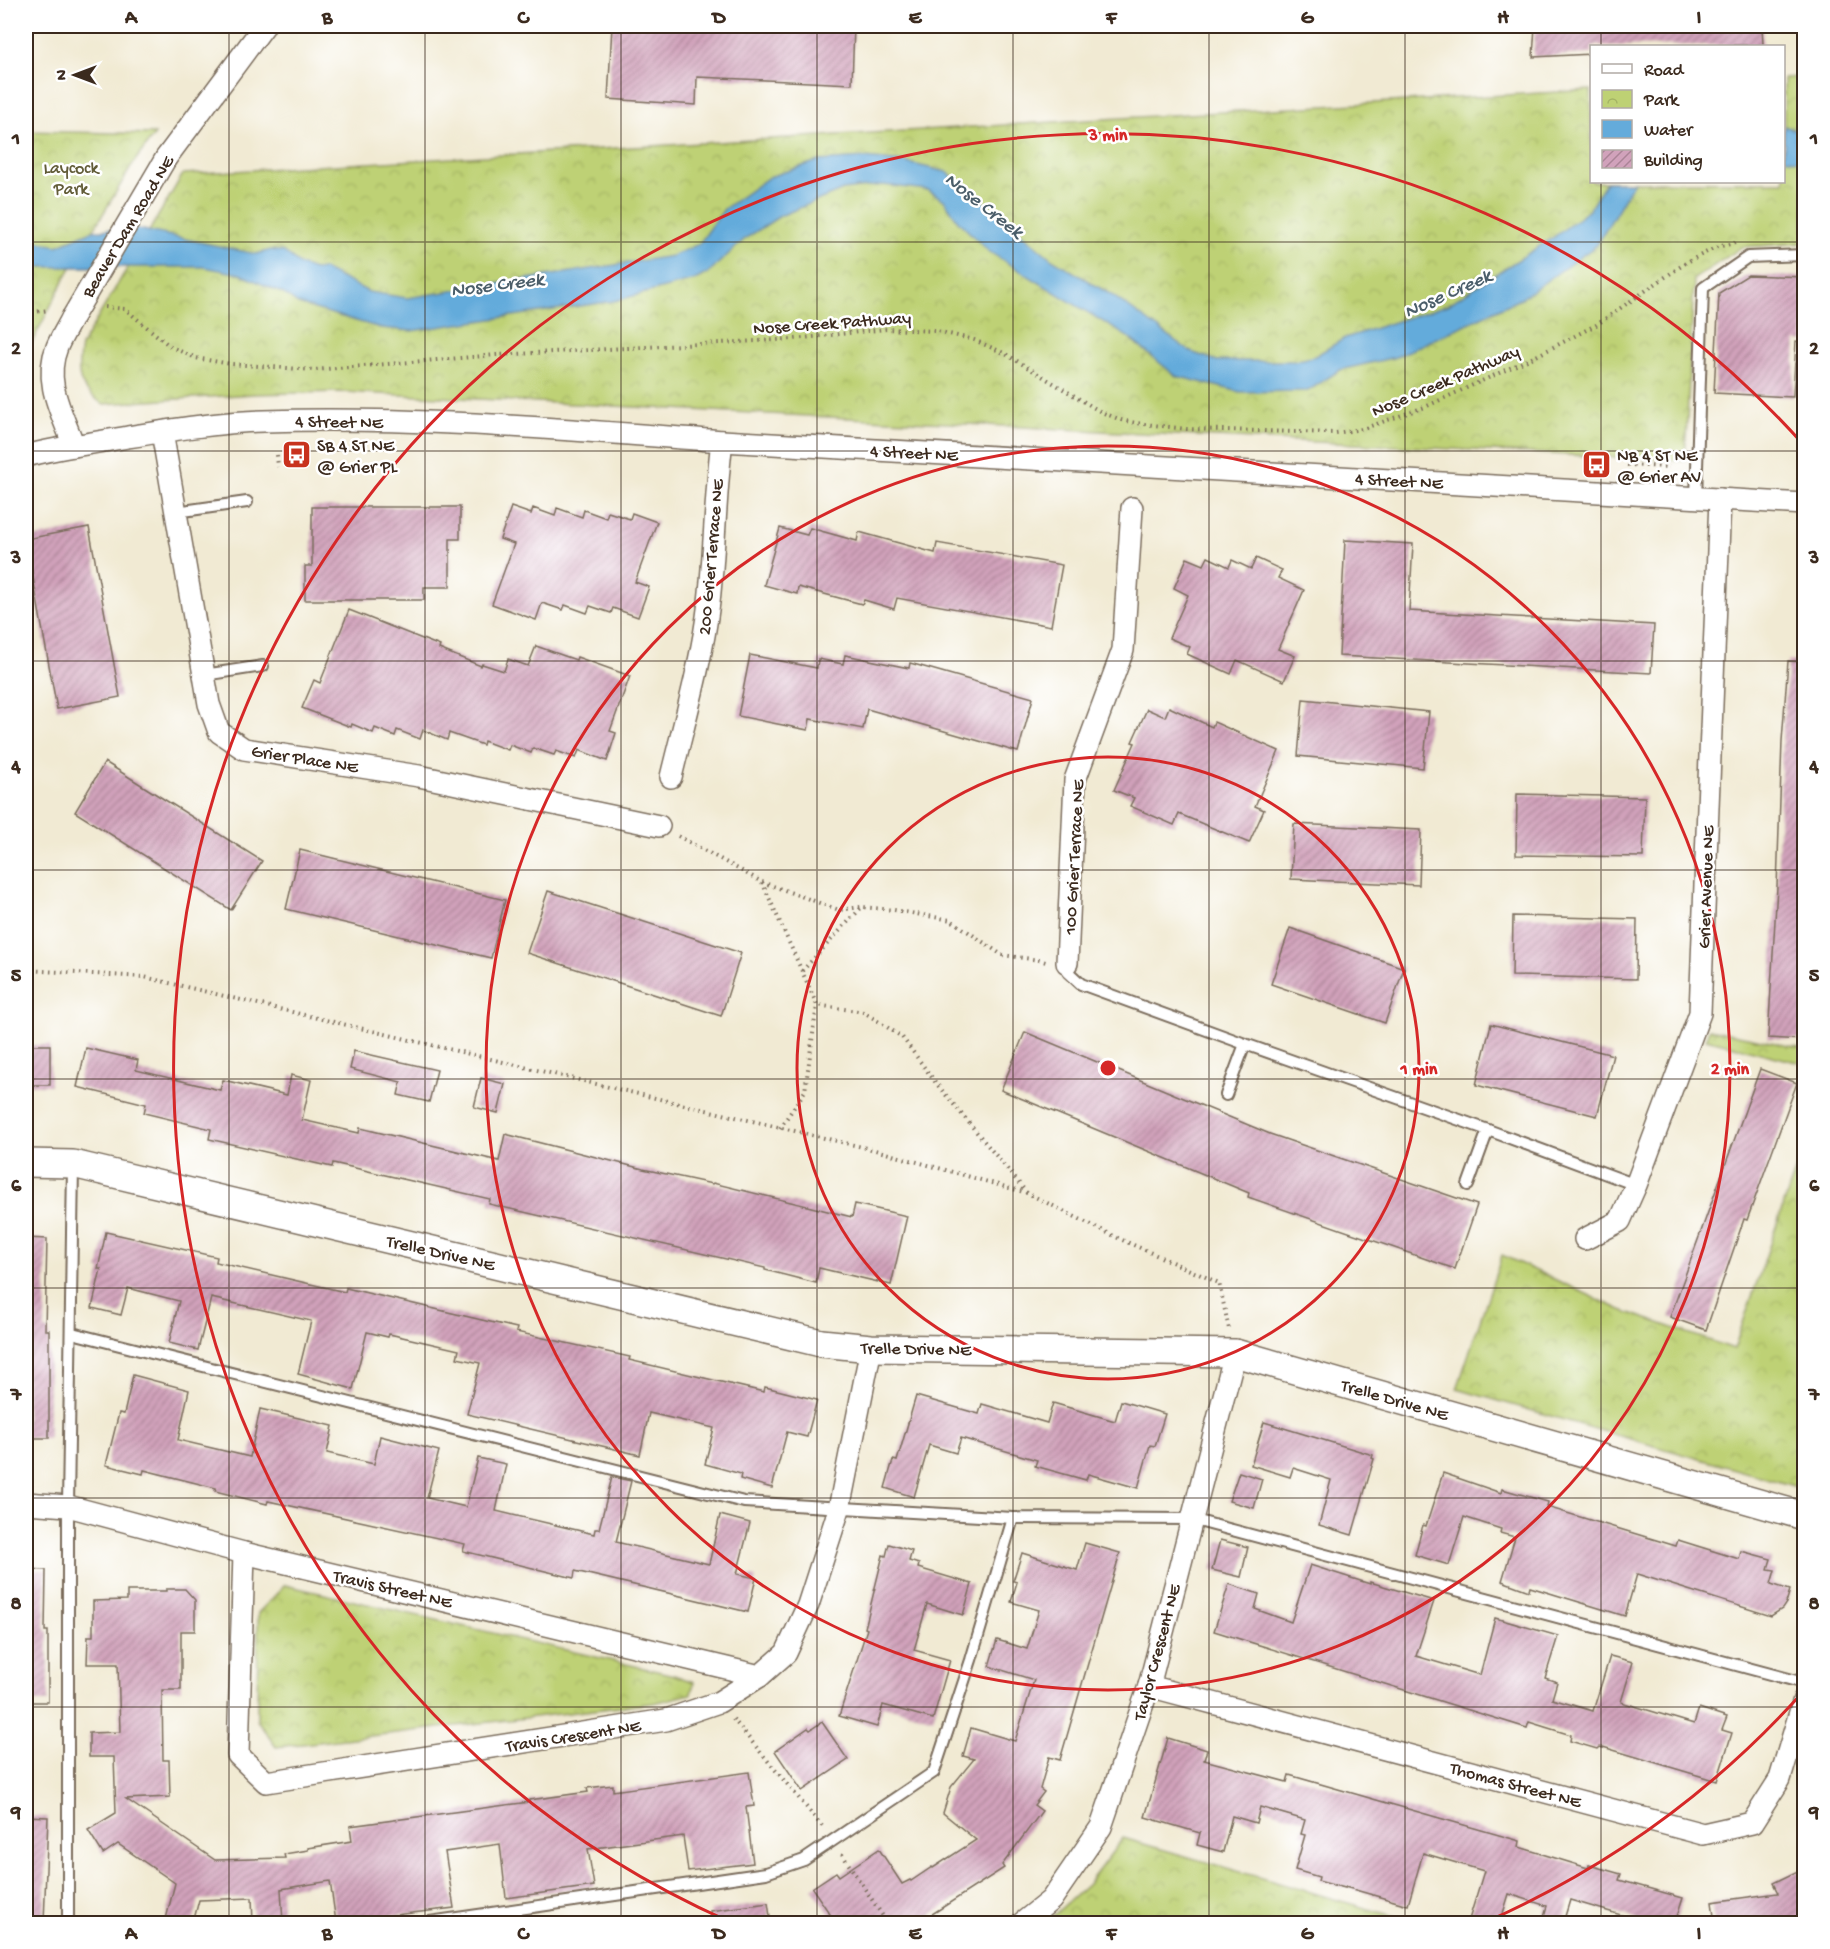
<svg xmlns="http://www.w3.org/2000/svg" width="1830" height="1949" font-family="'Gochi Hand',sans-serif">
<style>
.park{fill:url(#park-crowns);stroke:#7c7e49;stroke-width:1.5}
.water{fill:#64abdb;stroke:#506a7c;stroke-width:1.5}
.building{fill:url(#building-hatch)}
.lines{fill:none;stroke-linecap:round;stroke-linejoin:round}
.service-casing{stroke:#7b6d5d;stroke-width:14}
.minor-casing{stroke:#7b6d5d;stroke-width:24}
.tertiary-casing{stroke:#7b6d5d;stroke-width:30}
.path{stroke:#7b6d5d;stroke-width:4;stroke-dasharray:1.5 4.5;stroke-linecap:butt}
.service{stroke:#fff;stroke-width:10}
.minor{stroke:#fff;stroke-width:21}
.tertiary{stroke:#fff;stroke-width:27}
.minor-bridge-casing{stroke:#7b6d5d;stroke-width:24;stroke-linecap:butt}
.minor-bridge{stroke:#fff;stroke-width:21}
.grid{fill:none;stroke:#3b2a1e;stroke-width:1.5;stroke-opacity:0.55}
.ring{fill:none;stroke:#d62828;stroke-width:3}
.labels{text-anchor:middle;stroke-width:5;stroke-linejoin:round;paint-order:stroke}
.park-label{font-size:18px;fill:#625c38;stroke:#fff}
.street-label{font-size:18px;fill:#3b2a1e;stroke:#fff}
.poi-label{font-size:18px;fill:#3b2a1e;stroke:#fff;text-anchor:start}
.water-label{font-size:20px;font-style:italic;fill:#4b5e6a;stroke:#fff}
.centre{fill:#d62828;stroke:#fff;stroke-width:3}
.ring-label{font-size:18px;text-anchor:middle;font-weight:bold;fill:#d62828;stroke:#fff;stroke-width:5;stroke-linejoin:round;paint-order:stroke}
.neatline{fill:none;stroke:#3b2a1e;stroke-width:2}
.grid-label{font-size:20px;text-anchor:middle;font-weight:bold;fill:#3b2a1e}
</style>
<defs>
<pattern id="park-crowns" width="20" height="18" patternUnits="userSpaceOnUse" patternTransform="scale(1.5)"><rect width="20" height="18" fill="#bed174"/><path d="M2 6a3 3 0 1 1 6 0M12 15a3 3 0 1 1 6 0" fill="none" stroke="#a4b464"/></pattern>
<pattern id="building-hatch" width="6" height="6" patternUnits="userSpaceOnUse" patternTransform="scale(1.5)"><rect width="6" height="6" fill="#d1a2bb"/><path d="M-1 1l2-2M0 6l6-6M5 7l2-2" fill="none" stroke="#ab8497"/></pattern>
</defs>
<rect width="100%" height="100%" fill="#fff"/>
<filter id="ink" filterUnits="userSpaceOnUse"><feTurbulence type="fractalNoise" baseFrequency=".0167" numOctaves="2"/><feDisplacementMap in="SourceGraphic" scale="12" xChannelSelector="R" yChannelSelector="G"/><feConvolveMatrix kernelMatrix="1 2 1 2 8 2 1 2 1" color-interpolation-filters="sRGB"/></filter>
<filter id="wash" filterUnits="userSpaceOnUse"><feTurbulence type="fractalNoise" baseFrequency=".008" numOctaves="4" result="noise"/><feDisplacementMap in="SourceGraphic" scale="24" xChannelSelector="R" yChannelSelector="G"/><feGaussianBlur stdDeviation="1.35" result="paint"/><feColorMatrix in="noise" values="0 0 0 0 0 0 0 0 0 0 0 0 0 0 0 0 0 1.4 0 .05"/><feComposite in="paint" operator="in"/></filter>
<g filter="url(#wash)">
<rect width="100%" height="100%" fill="#f1ead3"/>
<g class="park">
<path d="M1804 77V243L1742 247 1694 279 1685 461 342 392 254 394 103 404C77 387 76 376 81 346L183 174 1591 90 1592 182H1784V78Z"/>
<polygon points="26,131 155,134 134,162 66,276 26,354"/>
<polygon points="1709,1029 1804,1049 1804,1064 1706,1039"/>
<polygon points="1804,1145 1804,1489 1457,1389 1502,1255 1621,1310 1734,1349"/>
<polygon points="285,1585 674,1675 694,1682 691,1694 654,1703 276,1747 257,1720 258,1613"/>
<polygon points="1123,1838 1417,1923 1045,1923 1088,1884"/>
</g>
<g class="water">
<polygon points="1784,126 1804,133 1804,162 1784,158"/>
<polygon points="865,158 904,162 947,172 1052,259 1113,296 1191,352 1217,361 1295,361 1315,356 1345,338 1447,305 1554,237 1589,210 1606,182 1634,182 1597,245 1522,298 1396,357 1340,370 1308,391 1240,392 1176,376 1128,337 988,251 958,221 944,200 928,190 883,185 843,190 780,216 746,238 708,273 695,280 614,301 411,331 380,328 298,304 284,294 240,274 204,267 26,267 26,239 57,246 92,231 129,227 256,254 271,250 284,252 300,265 314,270 323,269 369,292 407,298 672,256 699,244 724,209 769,177 818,161"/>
</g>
<g id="blocks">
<g class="building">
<polygon points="612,26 854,26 852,84 697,77 696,105 608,99"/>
<polygon points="1535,26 1762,26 1763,45 1592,46 1592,54 1533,57"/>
<polygon points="1748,275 1804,277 1804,342 1796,341 1793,397 1714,393 1719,293"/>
<polygon points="312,507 460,507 460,539 450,539 450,587 424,587 424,600 305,600 305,566 312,566"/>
<polygon points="511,507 531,514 533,508 555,516 557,508 582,517 584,510 606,518 608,512 630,519 632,513 657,522 635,582 649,587 638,617 613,608 611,613 590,606 587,613 565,605 563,610 542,603 536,620 492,604 514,544 500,539"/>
<polygon points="89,527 120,697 57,709 26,539"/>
<polygon points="780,528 807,535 810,528 857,541 859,532 935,553 937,543 1062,565 1051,626 897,598 894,609 864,600 862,604 798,587 797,594 764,585"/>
<polygon points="1345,540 1413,544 1409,611 1654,625 1651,673 1339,656"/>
<polygon points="1208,557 1229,567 1232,560 1251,569 1256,558 1282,570 1278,578 1304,590 1278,649 1295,656 1284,681 1237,660 1231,674 1187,654 1190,647 1169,638 1188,595 1174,588 1187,558 1204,565"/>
<polygon points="349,610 440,646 439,649 481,666 482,664 504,671 508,659 528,666 536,646 576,660 577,657 630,676 610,731 616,733 607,761 579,750 576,758 556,751 554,755 533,748 531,753 510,745 508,750 484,741 483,745 449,733 447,740 423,730 420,739 397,730 395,736 375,728 373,733 352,724 351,727 302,708 314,680 320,683"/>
<polygon points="750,655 817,668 818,659 843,664 845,655 909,668 910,663 1033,698 1018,752 867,709 863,729 810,719 808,730 738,716"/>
<polygon points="1788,661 1804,662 1804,1040 1768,1038 1777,887 1782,741"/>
<polygon points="1303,699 1429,712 1423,768 1298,756"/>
<polygon points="1169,707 1212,727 1214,722 1279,751 1255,806 1264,810 1249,843 1179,814 1174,825 1130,806 1134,798 1114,790 1135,743 1132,742 1147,709 1165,717"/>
<polygon points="105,762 262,861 231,910 75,812"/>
<polygon points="1517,794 1645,797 1643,857 1516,855"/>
<polygon points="1294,824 1421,830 1419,885 1291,879"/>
<polygon points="300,850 505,900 491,958 286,909"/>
<polygon points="548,891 741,953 721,1016 527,953"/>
<polygon points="1513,916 1637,919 1636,979 1512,976"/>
<polygon points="1290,928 1404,968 1385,1023 1271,984"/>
<polygon points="1491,1024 1613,1055 1597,1116 1476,1085"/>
<polygon points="1025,1032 1270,1134 1477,1205 1455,1269 1248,1197 1249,1193 1001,1090"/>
<rect x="26" y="1045" width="24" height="40"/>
<polygon points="86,1048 138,1060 136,1070 220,1090 223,1080 287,1095 291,1075 311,1080 302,1120 359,1133 360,1128 499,1161 505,1134 643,1169 712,1184 713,1183 852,1217 855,1204 907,1216 891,1285 819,1268 816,1283 765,1270 765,1268 489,1204 490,1199 333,1163 332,1167 209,1139 211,1129 144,1113 146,1104 77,1087"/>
<polygon points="354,1051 437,1070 429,1102 398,1095 401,1082 350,1069"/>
<polygon points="1760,1069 1797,1083 1747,1220 1744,1219 1706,1330 1670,1317"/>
<polygon points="481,1078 505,1084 498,1113 474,1107"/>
<polygon points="106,1232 217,1257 216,1262 345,1292 346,1288 486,1321 517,1328 516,1332 630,1357 629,1360 696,1376 764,1392 765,1387 817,1400 807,1437 787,1432 772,1488 740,1479 741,1474 705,1464 714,1428 649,1413 640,1455 467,1414 480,1363 457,1358 459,1350 389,1334 388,1337 367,1332 353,1389 298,1374 311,1321 211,1298 198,1350 169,1343 179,1301 128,1288 121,1315 92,1308 101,1269 98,1269"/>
<polygon points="26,1238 47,1239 45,1330 49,1330 49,1438 26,1438"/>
<polygon points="133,1375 189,1390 178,1440 250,1457 260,1409 333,1426 327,1453 374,1464 380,1436 439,1451 427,1498 466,1507 478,1458 506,1464 496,1511 594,1534 595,1529 599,1529 612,1477 631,1481 616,1542 709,1564 720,1515 750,1523 737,1574 756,1578 748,1612 575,1571 574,1578 463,1551 465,1544 268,1501 267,1504 215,1491 216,1488 144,1470 143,1474 106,1465 119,1413 124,1414"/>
<polygon points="916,1396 979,1414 982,1404 1047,1423 1053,1403 1115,1421 1121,1401 1165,1414 1155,1446 1150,1445 1138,1488 1088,1474 1086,1480 1035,1466 1037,1460 961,1438 956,1453 929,1445 914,1497 885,1488 893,1460 897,1461"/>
<polygon points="1264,1422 1373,1455 1372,1458 1374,1459 1352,1535 1319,1525 1331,1480 1293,1468 1290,1477 1251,1465"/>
<polygon points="1239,1472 1262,1479 1254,1508 1229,1501"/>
<polygon points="1443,1473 1501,1493 1502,1489 1548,1502 1547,1507 1676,1546 1678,1540 1739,1559 1741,1551 1771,1559 1768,1569 1775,1570 1771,1584 1790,1590 1786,1603 1782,1609 1771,1616 1637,1574 1625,1616 1530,1587 1529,1591 1502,1581 1515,1537 1500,1533 1501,1529 1464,1517 1449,1565 1415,1555 1423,1525 1426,1526"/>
<polygon points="1220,1540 1248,1547 1241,1577 1212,1570"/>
<polygon points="1085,1543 1120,1553 1060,1760 1049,1757 1040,1789 1044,1792 1034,1805 1042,1811 1002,1865 1004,1868 926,1918 923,1915 910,1923 836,1923 812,1888 836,1872 839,1876 879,1849 902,1884 910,1880 911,1881 932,1867 933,1868 976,1840 943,1813 951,1787 974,1759 963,1756 971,1728 1015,1741 1034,1680 989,1666 997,1640 1027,1649 1039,1610 1011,1602 1017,1582 1013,1581 1022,1553 1077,1570"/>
<polygon points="889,1544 912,1551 909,1561 919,1564 918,1568 972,1584 963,1615 927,1604 914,1650 950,1660 933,1719 883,1705 877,1727 839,1716 867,1629 865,1628 883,1555 886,1556"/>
<polygon points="1310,1565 1370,1584 1370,1582 1434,1601 1416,1656 1480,1675 1495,1618 1558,1636 1545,1678 1557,1682 1552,1699 1593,1711 1610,1656 1633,1662 1621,1702 1694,1724 1699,1708 1727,1717 1722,1730 1732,1733 1717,1781 1603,1747 1603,1748 1599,1747 1597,1749 1570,1741 1571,1735 1529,1722 1527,1728 1214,1631 1229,1584 1259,1594 1255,1609 1291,1622"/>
<polygon points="26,1569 46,1570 45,1631 48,1631 48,1702 26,1702"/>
<polygon points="166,1589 185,1589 195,1600 195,1631 181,1631 181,1690 162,1690 163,1760 169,1760 170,1797 126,1799 215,1860 285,1858 284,1854 308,1850 308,1848 352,1841 350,1826 529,1802 529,1800 588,1792 587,1788 613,1785 613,1791 749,1772 754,1806 746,1807 753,1863 688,1871 683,1836 588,1849 594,1886 506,1898 500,1844 445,1852 454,1908 336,1922 330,1881 281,1889 283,1923 253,1923 252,1898 199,1900 193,1923 165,1923 175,1883 118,1844 103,1854 88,1830 116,1813 114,1757 89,1757 89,1733 120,1732 118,1664 87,1664 88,1636 93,1636 93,1601 127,1600 127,1591 166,1591"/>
<polygon points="822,1722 848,1760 802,1791 775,1751 808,1728 810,1730"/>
<polygon points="1168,1738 1207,1750 1204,1760 1287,1782 1289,1775 1520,1841 1519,1847 1588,1868 1589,1865 1621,1874 1619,1880 1683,1898 1675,1923 1648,1923 1570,1900 1563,1923 1542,1923 1547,1906 1509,1894 1500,1923 1468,1923 1484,1871 1423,1853 1408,1905 1345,1887 1345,1888 1318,1881 1319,1877 1295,1870 1305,1835 1301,1834 1305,1820 1260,1807 1256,1823 1232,1816 1223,1852 1197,1845 1200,1833 1145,1817"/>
<polygon points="26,1816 48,1817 44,1923 26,1923"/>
<polygon points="1804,1868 1804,1923 1715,1923 1712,1902 1778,1893 1773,1883"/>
<polygon points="768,1903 771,1923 711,1923 710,1911"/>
</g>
</g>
</g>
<g filter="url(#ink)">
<use href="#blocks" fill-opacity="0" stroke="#7b6d5d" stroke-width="1.5"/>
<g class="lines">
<defs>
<g id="service">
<polyline points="1696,498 1703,288 1748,257 1804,255"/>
<polyline points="176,512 247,502"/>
<polyline points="204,675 263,666"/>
<polyline points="1067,963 1068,972 1081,984 1245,1044"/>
<polyline points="1226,1095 1245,1044 1488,1130 1636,1185"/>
<polyline points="1468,1185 1488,1130"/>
<polyline points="72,1333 744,1502 1013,1518 1191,1519 1804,1683"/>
<polyline points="68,1924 68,1506 73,1165"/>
<polyline points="416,1924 766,1873 804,1860 934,1772 971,1660 1013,1518"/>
</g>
<g id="minor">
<polyline points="166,158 264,26"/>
<path d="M72 318C67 328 61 337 57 347 43 382 62 413 74 446"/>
<polyline points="162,432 209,704 219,732 244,749 419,776 659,826"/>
<path d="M26 456C59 447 94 443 128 437 171 430 220 422 264 421 416 416 570 430 722 441L1804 504"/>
<path d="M671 777C685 719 702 661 709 602 715 548 715 495 722 441"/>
<polyline points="1067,963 1075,780 1123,650 1132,508"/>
<polyline points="1585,1239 1620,1221 1636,1185 1700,1013 1720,499"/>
<polyline points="26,1503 68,1506 244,1553 760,1676"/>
<polyline points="244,1553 238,1755 266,1782 666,1720 719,1702 760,1676 786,1653 808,1605 839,1509 871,1348"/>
<polyline points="1149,1686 1703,1834 1752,1823 1780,1779 1804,1699"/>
<polyline points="1021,1924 1051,1900 1101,1827 1149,1686 1235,1353"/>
</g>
<polyline id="tertiary" points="26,1163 73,1164 821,1343 871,1348 1235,1353 1804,1516"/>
</defs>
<use href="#service" class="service-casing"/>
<use href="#minor" class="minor-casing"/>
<use href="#tertiary" class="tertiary-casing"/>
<g class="path">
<polyline points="105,307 125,309 171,347 196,358 231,364 314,370 497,355 794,339 886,329 937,331 974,340 1004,353 1101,412 1121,420 1136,423 1187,429 1336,433 1362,429 1425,407 1536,356 1596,325 1687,262 1717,247 1735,243"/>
<polyline points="26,313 49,310"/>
<polyline points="277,455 278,467"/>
<polyline points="1627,465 1669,467"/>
<polyline points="678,836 762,882 817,1005 864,1012 902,1037 936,1083 1027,1193 1120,1239 1219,1283 1229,1329"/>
<polyline points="762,882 839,910 861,907"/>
<polyline points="26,970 144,977 875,1150 1027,1193"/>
<polyline points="802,971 862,907 894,910 951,920 1002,955 1039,960 1046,962"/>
<polyline points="780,1128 805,1091 817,1005"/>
<polyline points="733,1719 822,1826"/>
<polyline points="842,1854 888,1924"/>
</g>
<use href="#service" class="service"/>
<use href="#minor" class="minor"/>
<use href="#tertiary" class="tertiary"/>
<defs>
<polyline id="minor-bridge" points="72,318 166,158"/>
</defs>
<use href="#minor-bridge" class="minor-bridge-casing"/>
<use href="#minor-bridge" class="minor-bridge"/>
</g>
</g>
<path class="grid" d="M229 26V1924M425 26V1924M621 26V1924M817 26V1924M1013 26V1924M1209 26V1924M1405 26V1924M1601 26V46M1601 182V1924M26 242H1804M26 451H1804M26 661H1804M26 870H1804M26 1079H1804M26 1288H1804M26 1498H1804M26 1707H1804"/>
<g class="ring">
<circle cx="1108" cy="1068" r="311"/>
<circle cx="1108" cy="1068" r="622"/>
<path d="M1802 1693A934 934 0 0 1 1488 1921M728 1921A934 934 0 1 1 1802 443"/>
</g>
<defs>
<symbol id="bus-square" viewBox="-11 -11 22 22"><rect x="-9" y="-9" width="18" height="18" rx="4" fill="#c8321e" stroke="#fff"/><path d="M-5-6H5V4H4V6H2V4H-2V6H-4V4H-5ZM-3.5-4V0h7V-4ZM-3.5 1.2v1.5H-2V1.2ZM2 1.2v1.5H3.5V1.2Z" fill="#fff"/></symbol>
</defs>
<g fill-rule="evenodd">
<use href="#bus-square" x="280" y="438" width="33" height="33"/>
<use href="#bus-square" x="1580" y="448" width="33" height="33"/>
</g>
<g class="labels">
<g class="park-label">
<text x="71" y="173">Laycock<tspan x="71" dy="21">Park</tspan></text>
</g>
<g class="street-label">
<text transform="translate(127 226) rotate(-59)" y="6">Beaver Dam Road NE</text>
<text transform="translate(832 322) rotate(-4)" y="6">Nose Creek Pathway</text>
<text transform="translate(1445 380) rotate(-23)" y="6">Nose Creek Pathway</text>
<text transform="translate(339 421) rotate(1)" y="6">4 Street NE</text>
<text transform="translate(914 452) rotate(3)" y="6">4 Street NE</text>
<text transform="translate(1399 480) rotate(3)" y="6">4 Street NE</text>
<text transform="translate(710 557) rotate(-85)" y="6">200 Grier Terrace NE</text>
<text transform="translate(305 758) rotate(9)" y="6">Grier Place NE</text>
<text transform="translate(1073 857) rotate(-87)" y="6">100 Grier Terrace NE</text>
<text transform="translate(1705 887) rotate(-88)" y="6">Grier Avenue NE</text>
<text transform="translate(441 1252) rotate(13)" y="6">Trelle Drive NE</text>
<text transform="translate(916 1348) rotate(1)" y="6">Trelle Drive NE</text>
<text transform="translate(1395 1399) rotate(16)" y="6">Trelle Drive NE</text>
<text transform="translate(393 1588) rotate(13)" y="6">Travis Street NE</text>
<text transform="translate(1156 1652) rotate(-75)" y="6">Taylor Crescent NE</text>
<text transform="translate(573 1735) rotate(-9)" y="6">Travis Crescent NE</text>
<text transform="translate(1516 1784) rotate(15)" y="6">Thomas Street NE</text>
</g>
<g class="poi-label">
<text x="317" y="451">SB 4 ST NE<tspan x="317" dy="21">@ Grier PL</tspan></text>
<text x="1617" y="461">NB 4 ST NE<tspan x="1617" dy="21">@ Grier AV</tspan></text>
</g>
<g class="water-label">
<text transform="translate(985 204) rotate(38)" y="7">Nose Creek</text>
<text transform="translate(497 283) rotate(-7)" y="7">Nose Creek</text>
<text transform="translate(1447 292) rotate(-24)" y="7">Nose Creek</text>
</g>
</g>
<circle cx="1108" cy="1068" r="9" class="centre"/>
<g class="ring-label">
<text x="1108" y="140">3 min</text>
<text x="1419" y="1074">1 min</text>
<text x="1730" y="1074">2 min</text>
</g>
<rect width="1830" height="1949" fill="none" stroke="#fff" stroke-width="66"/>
<rect x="1590" y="45" width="195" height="138" fill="#ffffff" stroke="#b1aaa5" stroke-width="1.5"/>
<rect x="1602" y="64" width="30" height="9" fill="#ffffff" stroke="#b1aaa5" stroke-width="1.5"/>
<text x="1644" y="75" font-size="18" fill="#3b2a1e">Road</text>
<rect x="1602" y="90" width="30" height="18" fill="url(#park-crowns)" stroke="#b1aaa5" stroke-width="1.5"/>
<text x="1644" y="105" font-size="18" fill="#3b2a1e">Park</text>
<rect x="1602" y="120" width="30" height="18" fill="#64abdb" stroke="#b1aaa5" stroke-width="1.5"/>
<text x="1644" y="135" font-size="18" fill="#3b2a1e">Water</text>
<rect x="1602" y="150" width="30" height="18" fill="url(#building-hatch)" stroke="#b1aaa5" stroke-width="1.5"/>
<text x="1644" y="165" font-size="18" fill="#3b2a1e">Building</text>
<g transform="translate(75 75) rotate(270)" stroke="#ffffff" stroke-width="4.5" paint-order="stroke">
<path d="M0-4.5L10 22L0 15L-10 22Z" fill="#3b2a1e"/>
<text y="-9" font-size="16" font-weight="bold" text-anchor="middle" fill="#3b2a1e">N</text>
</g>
<rect x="33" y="33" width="1764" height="1883" class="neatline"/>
<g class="grid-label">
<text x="131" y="23">A</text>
<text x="327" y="23">B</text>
<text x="523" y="23">C</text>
<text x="719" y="23">D</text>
<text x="915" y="23">E</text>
<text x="1111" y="23">F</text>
<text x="1307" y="23">G</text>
<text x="1503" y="23">H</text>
<text x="1699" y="23">I</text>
<text x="16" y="144">1</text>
<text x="1814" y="144">1</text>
<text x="16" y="354">2</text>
<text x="1814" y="354">2</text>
<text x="16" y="563">3</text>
<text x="1814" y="563">3</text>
<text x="16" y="772">4</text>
<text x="1814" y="772">4</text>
<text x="16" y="981">5</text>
<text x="1814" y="981">5</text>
<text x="16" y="1191">6</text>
<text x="1814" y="1191">6</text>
<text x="16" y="1400">7</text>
<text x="1814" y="1400">7</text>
<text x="16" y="1609">8</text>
<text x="1814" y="1609">8</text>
<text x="16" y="1818">9</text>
<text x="1814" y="1818">9</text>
<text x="131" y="1939">A</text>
<text x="327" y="1939">B</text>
<text x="523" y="1939">C</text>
<text x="719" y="1939">D</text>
<text x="915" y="1939">E</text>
<text x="1111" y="1939">F</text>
<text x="1307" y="1939">G</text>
<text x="1503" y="1939">H</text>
<text x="1699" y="1939">I</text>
</g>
</svg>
